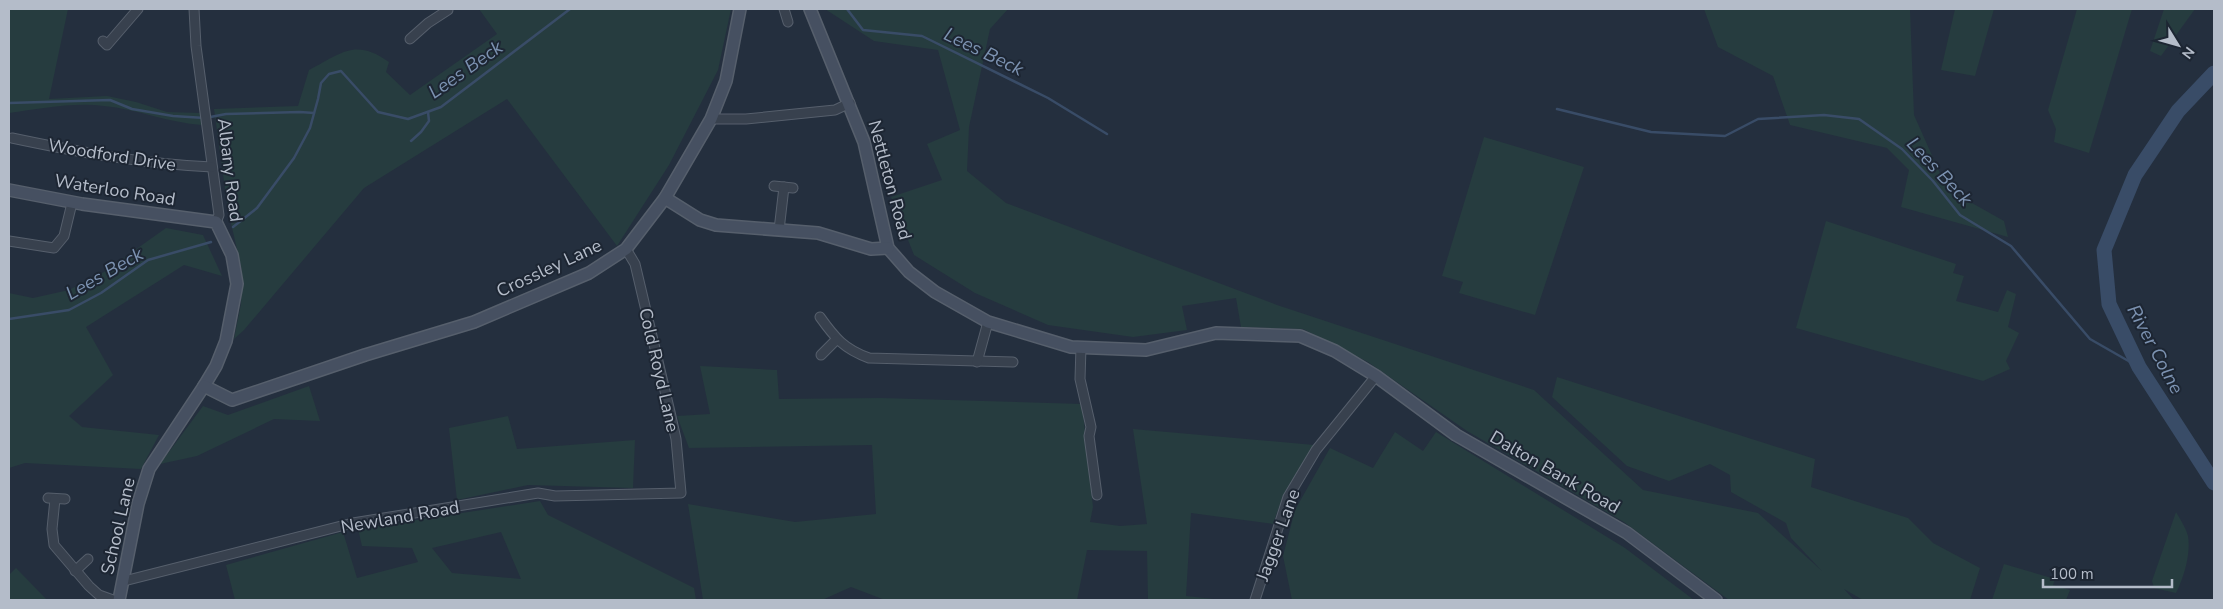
<svg xmlns="http://www.w3.org/2000/svg" width="2223" height="609" font-family="'Nunito Sans',sans-serif">
<style>
.green{fill:#263c3f;fill-rule:evenodd}
.lines{fill:none;stroke-linecap:round;stroke-linejoin:round}
.stream{stroke:#394c67;stroke-width:2.5}
.river{stroke:#394c67;stroke-width:15}
.street-casing{stroke:#565f6c;stroke-width:11}
.secondary-casing{stroke:#565f6c;stroke-width:14}
.street{stroke:#38414e;stroke-width:9}
.secondary{stroke:#465061;stroke-width:11}
.labels{text-anchor:middle;stroke-width:4;stroke-linejoin:round;paint-order:stroke}
.street-label{font-size:18px;fill:#b4bcc9;stroke:#1d2633}
.water-label{font-size:19px;font-style:italic;fill:#7c92b1;stroke:#1d2633}
</style>
<rect width="100%" height="100%" fill="#242f3e"/>
<g class="green">
<path d="M9 9H68L49 99 107 96 136 102 167 112 200 113 202 125C169 123 137 109 104 106 73 102 39 109 9 113Z"/>
<path d="M479 9H731L718 70 669 165 617 246 507 99 364 188 244 330 234 339 241 304 242 271 228 210 214 109 298 106 309 70C342 53 355 38 389 62L386 72 410 95 497 34Z"/>
<polygon points="825,9 1008,9 990,29 969,127 967,171 1006,203 1277,305 1534,390 1643,490 1758,513 1822,571 1791,538 1786,523 1731,492 1730,475 1710,464 1669,481 1627,466 1552,397 1557,377 1815,459 1811,487 1908,518 1933,543 1980,568 1970,600 1863,600 1844,589 1854,600 1729,600 1624,522 1467,431 1368,362 1303,329 1241,327 1236,298 1182,306 1187,330 1133,337 1048,325 975,293 914,255 891,197 942,180 927,144 960,130 938,50 874,41"/>
<polygon points="1704,9 1910,9 1914,115 1947,189 2004,221 2008,237 1901,207 1909,170 1887,148 1790,125 1773,76 1718,47"/>
<polygon points="1955,9 1994,9 1975,76 1941,70"/>
<polygon points="2077,9 2132,9 2089,153 2054,142 2056,129 2048,110"/>
<polygon points="2164,9 2195,9 2161,56 2150,51"/>
<polygon points="1484,137 1584,167 1535,315 1459,293 1463,282 1442,276"/>
<polygon points="1826,221 1956,264 1953,273 1964,276 1956,301 1998,312 2007,290 2016,294 2008,327 2019,333 2006,361 2010,369 1983,381 1796,328"/>
<polygon points="166,228 203,235 222,276 184,265 86,327 113,375 69,416 82,427 159,435 141,469 25,463 9,468 9,293 33,298 69,290 104,272"/>
<polygon points="700,366 777,370 779,399 881,398 1082,404 1093,507 1090,522 1120,526 1147,524 1133,429 1314,445 1283,496 1273,524 1191,513 1186,596 1223,600 1148,600 1147,551 1087,550 1077,600 885,600 851,587 822,600 703,600 688,504 795,522 876,514 872,445 689,448 677,416 710,414"/>
<polygon points="309,386 320,421 274,419 197,456 160,464 203,406 228,415"/>
<polygon points="508,416 517,449 635,440 633,488 528,485 457,500 449,428"/>
<polygon points="1395,432 1423,451 1436,432 1625,548 1694,600 1292,600 1283,556 1295,510 1330,448 1373,468"/>
<path d="M540 501 548 515 694 588 696 600H235L226 565 343 532 357 578 418 562 412 548 362 546 358 529ZM501 532 521 579 452 573 432 548Z"/>
<path d="M2176 512C2180 519 2186 528 2188 536 2191 554 2184 577 2176 593L2154 588 2152 581Z"/>
<polygon points="2004,564 2055,579 2053,585 2070,590 2066,600 1992,600"/>
<polygon points="16,568 47,600 9,600 9,575"/>
</g>
<g class="lines">
<g class="stream">
<polyline points="847,9 863,30 922,36 1048,98 1107,134"/>
<polyline points="9,103 110,100 132,109 173,116 205,118 226,114 300,112 314,113"/>
<polyline points="1557,109 1651,132 1725,136 1758,119 1824,115 1859,119 1902,149 1933,181 1960,215 2011,246 2090,339 2139,367"/>
<polyline points="411,141 421,132 429,121 428,112"/>
<polyline points="233,227 257,208 294,158 310,128 318,99 321,83 329,74 341,71 378,112 408,119 441,107 570,9"/>
<polyline points="9,319 69,310 101,293 148,260 211,242"/>
</g>
<polyline class="river" points="2214,73 2178,111 2135,175 2104,250 2109,304 2139,367 2214,483"/>
<defs>
<g id="street">
<polyline points="194,9 196,46 219,215 216,222"/>
<polyline points="784,9 788,22"/>
<polyline points="410,39 428,23 448,10"/>
<polyline points="103,41 107,45 138,9"/>
<polyline points="711,119 746,119 835,110 850,103"/>
<path d="M12 138C78 152 144 164 212 167"/>
<polyline points="774,186 793,188"/>
<polyline points="779,230 784,187"/>
<polyline points="9,241 54,248 64,236 72,203"/>
<path d="M820 317C835 338 844 349 869 358L1013 362"/>
<polyline points="1081,347 1080,379 1091,427 1089,436 1097,495"/>
<polyline points="821,355 836,340"/>
<polyline points="977,362 988,322"/>
<polyline points="48,498 65,499"/>
<polyline points="55,499 52,529 54,545 89,586 99,595 113,600"/>
<polyline points="75,571 88,559"/>
<polyline points="124,581 353,523 538,493 555,496 681,493 676,439 670,412 635,264 626,249"/>
<polyline points="1255,600 1288,497 1316,450 1376,376"/>
</g>
<g id="secondary">
<polyline points="810,9 864,142 888,248 909,272 935,292 988,322 1071,347 1146,350 1216,333 1300,336 1335,351 1376,376 1456,435 1627,533 1716,600"/>
<polyline points="9,190 82,204 216,222 232,255 237,284 226,341 216,366 204,386 149,469 138,504 119,600"/>
<polyline points="665,198 700,220 716,225 818,233 871,249 888,248"/>
<polyline points="204,386 232,400 365,355 474,322 589,273 626,249 665,198 711,119 726,81 740,9"/>
</g>
</defs>
<use href="#street" class="street-casing"/>
<use href="#secondary" class="secondary-casing"/>
<use href="#street" class="street"/>
<use href="#secondary" class="secondary"/>
</g>
<g class="labels">
<g class="street-label">
<text transform="translate(112 155) rotate(9)" y="6">Woodford Drive</text>
<text transform="translate(230 170) rotate(83)" y="6">Albany Road</text>
<text transform="translate(890 180) rotate(75)" y="6">Nettleton Road</text>
<text transform="translate(115 190) rotate(9)" y="6">Waterloo Road</text>
<text transform="translate(549 268) rotate(-25)" y="6">Crossley Lane</text>
<text transform="translate(659 370) rotate(77)" y="6">Cold Royd Lane</text>
<text transform="translate(1555 472) rotate(30)" y="6">Dalton Bank Road</text>
<text transform="translate(400 517) rotate(-10)" y="6">Newland Road</text>
<text transform="translate(118 526) rotate(-77)" y="6">School Lane</text>
<text transform="translate(1278 535) rotate(-70)" y="6">Jagger Lane</text>
</g>
<g class="water-label">
<text transform="translate(984 51) rotate(26)" y="7">Lees Beck</text>
<text transform="translate(465 69) rotate(-35)" y="7">Lees Beck</text>
<text transform="translate(1940 171) rotate(47)" y="7">Lees Beck</text>
<text transform="translate(104 273) rotate(-30)" y="7">Lees Beck</text>
<text transform="translate(2156 349) rotate(62)" y="7">River Colne</text>
</g>
</g>
<rect width="2223" height="609" fill="none" stroke="#b4bcc9" stroke-width="20"/>
<g transform="translate(2178 45) rotate(127)" stroke="#1d2633" stroke-width="4" paint-order="stroke">
<path d="M0-4L9 19L0 12L-9 19Z" fill="#b4bcc9"/>
<text y="-8" font-size="14" font-weight="bold" text-anchor="middle" fill="#b4bcc9">N</text>
</g>
<path d="M2043 579v8h129v-8" fill="none" stroke="#b4bcc9" stroke-width="2.5"/>
<text x="2050" y="579" font-size="15" fill="#b4bcc9" stroke="#1d2633" stroke-width="4" paint-order="stroke">100 m</text>
</svg>
